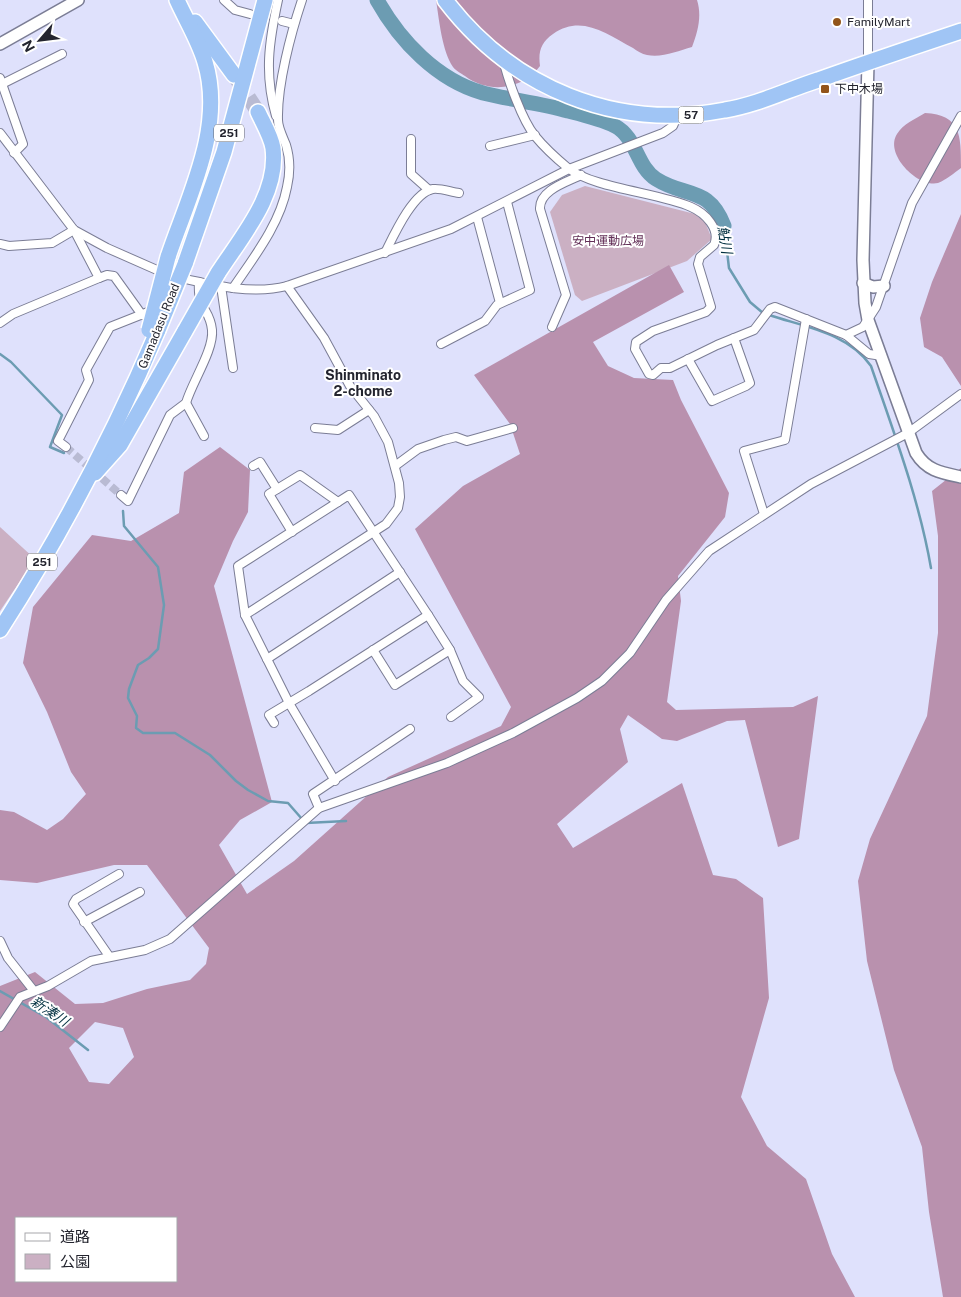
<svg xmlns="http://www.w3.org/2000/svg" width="961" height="1297" font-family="'Public Sans','Noto Sans JP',sans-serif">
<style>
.green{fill:#cbb0c3}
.forest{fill:#b991ae;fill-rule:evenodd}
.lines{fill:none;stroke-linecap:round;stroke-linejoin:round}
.stream{stroke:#6c9cb2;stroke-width:2.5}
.river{stroke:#6c9cb2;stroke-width:15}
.street-tunnel{stroke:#b9bbd3;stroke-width:8;stroke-dasharray:8 4;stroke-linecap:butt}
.highway-tunnel{stroke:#b9bbd3;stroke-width:15;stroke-dasharray:15 8;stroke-linecap:butt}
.street-casing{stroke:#7b7d95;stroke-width:10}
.secondary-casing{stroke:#7b7d95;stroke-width:14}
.highway-casing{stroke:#fff;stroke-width:18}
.street{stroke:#fff;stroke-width:8}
.secondary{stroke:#fff;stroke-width:11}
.highway{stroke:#a0c5f5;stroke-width:15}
.highway-bridge-casing{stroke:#fff;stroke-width:18;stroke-linecap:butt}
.highway-bridge{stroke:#a0c5f5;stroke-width:15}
.poi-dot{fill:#92541a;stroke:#fff;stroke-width:2}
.labels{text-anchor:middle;stroke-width:4;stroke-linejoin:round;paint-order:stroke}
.shield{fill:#fff;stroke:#65666d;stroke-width:1}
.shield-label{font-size:11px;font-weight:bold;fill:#23242e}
.poi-label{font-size:12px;fill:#23242e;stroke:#fff;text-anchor:start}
.park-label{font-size:12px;fill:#622f57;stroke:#fff}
.street-label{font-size:12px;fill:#23242e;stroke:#fff}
.water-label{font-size:14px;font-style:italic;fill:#012f3f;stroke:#fff}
.neighbourhood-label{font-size:14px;font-weight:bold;fill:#23242e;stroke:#fff}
</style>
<rect width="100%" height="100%" fill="#dfe1fc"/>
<g class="green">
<polygon points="585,186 695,214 705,222 712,239 687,261 582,301 575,295 550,212 562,195"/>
<polygon points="0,527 35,559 0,611"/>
</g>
<g class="forest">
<path d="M436 0H697C702 16 698 31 692 47 678 51 662 58 647 55 642 54 637 51 633 48 606 34 582 14 553 34 541 42 538 52 540 66 522 90 489 94 465 76 462 74 456 71 453 67 442 51 439 19 436 0Z"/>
<path d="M925 113C961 115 961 135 961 168 954 173 946 180 938 183 918 188 884 154 897 134 903 124 915 119 925 113Z"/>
<polygon points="961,214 961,386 942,357 924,347 920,318 932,282"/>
<path d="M669 265 684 292 593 342 608 366 634 378 673 380 681 400 729 493 725 517 678 576 681 601 667 702 676 710 793 707 818 696 799 839 778 847 745 720 727 721 677 741 662 739 628 715 620 729 628 762 557 824 573 848 682 783 713 875 736 879 763 898 769 998 741 1097 767 1146 806 1179 832 1254 855 1297H0V986L35 972 75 1004 103 1003 147 989 190 980 206 964 209 948 147 865H114L37 883 0 880V810L14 812 47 830 63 819 86 794 71 772 47 712 23 663 33 607 92 535 131 541 179 513 184 472 220 447 250 470 248 512 233 541 214 586 272 802 240 820 219 845 247 894 294 861 388 777 501 726 511 707 415 529 463 486 520 454 510 424 474 375ZM95 1022 123 1028 134 1057 109 1084 89 1082 69 1048ZM16 1218H176V1281H16Z"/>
<polygon points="961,468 961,1297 943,1297 929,1212 922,1147 894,1070 867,961 858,881 870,839 927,716 938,633 938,536 932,491"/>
</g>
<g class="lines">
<g class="stream">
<polyline points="724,226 729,268 750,302 763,313"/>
<path d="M769 315C805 327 848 333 871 366 894 433 919 499 931 568"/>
<polyline points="0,354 11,362 62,415 50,447 64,453"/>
<polyline points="123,511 124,526 158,567 164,605 158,649 149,658 138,665 129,689 128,698 137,716 136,728 143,733 175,733 210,755 236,781 248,790 268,801 288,803 302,819"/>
<polyline points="306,823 346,821"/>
<polyline points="0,991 46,1017 88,1050"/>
</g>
<path class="river" d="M377 0C400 41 437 80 483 93 511 100 540 103 568 111 584 115 601 119 615 126 637 138 636 166 656 179 686 198 709 186 724 226"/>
<polyline class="street-tunnel" points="66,447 121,495"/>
<polyline class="highway-tunnel" points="236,78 258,112"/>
<defs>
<g id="street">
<polyline points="224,0 235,10 250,14"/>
<polyline points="868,0 868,62"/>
<polyline points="282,21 294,24"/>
<path d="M503 59C508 80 522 120 535 136 544 147 557 159 568 168 592 188 660 193 691 207 705 213 721 229 714 245L700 257 698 264 711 307 706 312 653 331 636 342 635 349 649 374 653 375 661 368H670L717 345 754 330 770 309 775 307 846 335 869 354 882 356"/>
<polyline points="0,78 23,144 14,153"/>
<polyline points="2,84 62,54"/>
<path d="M276 116C264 74 269 42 278 0"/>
<polyline points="0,133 74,230 107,248 166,274"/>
<polyline points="411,139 411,174 429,190"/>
<polyline points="490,146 535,135"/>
<polyline points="477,217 500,303"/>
<polyline points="0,244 9,246 52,243 74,230"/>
<path d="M385 253C393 237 413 192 433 189 441 188 451 192 459 193"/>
<path d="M177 277C212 285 252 295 287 286L451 229 569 169 663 133 673 126 677 117"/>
<polyline points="99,278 107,275 114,276 142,315"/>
<polyline points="221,286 233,368"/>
<path d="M233 288C254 257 280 224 287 187 290 174 290 158 286 145 283 137 278 128 278 120 277 85 291 33 302 0"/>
<polyline points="0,323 13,314 99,278 74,230"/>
<path d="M552 327 566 295 540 209C539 190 567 182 581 175"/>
<polyline points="846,335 863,327 876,307 912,203 961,116"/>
<polyline points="441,344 485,321 497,305 530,290 507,202"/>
<polyline points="688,359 712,401 746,386 750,383 734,338"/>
<polyline points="186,403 204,436"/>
<polyline points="315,428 338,430 369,410"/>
<polyline points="66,447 58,441 89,380 86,370 110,327 153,310"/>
<polyline points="253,466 260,462 277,489"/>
<polyline points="395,466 418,449 444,440 456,437 467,441 513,428"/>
<path d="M121 495 128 501 170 415 186 403C192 382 214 350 212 330 210 308 197 310 199 282"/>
<polyline points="764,514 744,451 785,440 806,319"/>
<polyline points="292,532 269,494 300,475 338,502"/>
<polyline points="245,615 386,524 398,508 400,497 399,483 388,442 374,416 350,386 324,338 287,286"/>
<polyline points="373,650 395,685 450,650 428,615"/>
<polyline points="450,650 463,681 479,697 451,717"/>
<polyline points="267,659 400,572"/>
<polyline points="274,723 269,715 309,691 428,615 349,495 238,566 245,615 289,703 335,781"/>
<polyline points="319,808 313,794 410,729"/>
<polyline points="84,922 140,892"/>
<polyline points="0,941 8,958 34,991"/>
<polyline points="109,956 73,904 76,899 119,874"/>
<polyline points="0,1027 20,997 48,986 91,961 145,950 170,939 319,808 447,763 513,733 577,698 602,681 630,653 666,600 709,551 811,484 908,433 961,394"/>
</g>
<g id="secondary">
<polyline points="0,44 78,0"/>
<path d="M868 62 863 260 865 303 868 320 916 453C927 471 942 473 961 477"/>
<polyline points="863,283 873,287 884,286"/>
</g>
<g id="highway">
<path d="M445 0C512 88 615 131 725 110 757 105 787 90 818 80 865 63 913 47 961 31"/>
<polyline points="195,22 234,75"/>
<path d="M168 257C188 197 225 127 205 62 199 41 186 20 177 0"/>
<polyline points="185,264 224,152 265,0"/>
<path d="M218 273C242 236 279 194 273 148 271 136 263 123 258 112"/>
<polyline points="95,473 120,445 185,331"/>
<path d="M0 630C61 535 114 434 158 330"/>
</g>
</defs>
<use href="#street" class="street-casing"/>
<use href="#secondary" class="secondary-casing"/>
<use href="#highway" class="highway-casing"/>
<use href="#street" class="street"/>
<use href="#secondary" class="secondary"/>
<use href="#highway" class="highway"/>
<defs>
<g id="highway-bridge">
<polyline points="149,330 168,257"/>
<polyline points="158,330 185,264"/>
<polyline points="185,331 218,273"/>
</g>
</defs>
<use href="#highway-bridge" class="highway-bridge-casing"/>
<use href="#highway-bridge" class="highway-bridge"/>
</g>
<g class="poi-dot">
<circle cx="837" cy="22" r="5"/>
<rect x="820" y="84" width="10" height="10" rx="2.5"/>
</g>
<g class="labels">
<g class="shield">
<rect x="678.5" y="106.5" width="25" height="17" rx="4"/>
<rect x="214" y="124.5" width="30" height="17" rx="4"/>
<rect x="27" y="553.5" width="30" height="17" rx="4"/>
</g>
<g class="shield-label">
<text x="691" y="119">57</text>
<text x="229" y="137">251</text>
<text x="42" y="566">251</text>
</g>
<g class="poi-label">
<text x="847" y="26">FamilyMart</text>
<text x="835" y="93">下中木場</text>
</g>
<g class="park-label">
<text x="608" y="245">安中運動広場</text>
</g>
<g class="street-label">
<text transform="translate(159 326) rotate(-68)" y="4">Gamadasu Road</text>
</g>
<g class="water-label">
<text transform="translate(725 240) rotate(80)" y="5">鮎川</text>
<text transform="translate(50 1011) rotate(34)" y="5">新湊川</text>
</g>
<g class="neighbourhood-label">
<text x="363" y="380">Shinminato<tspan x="363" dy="16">2-chome</tspan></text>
</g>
</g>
<rect x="15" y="1217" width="162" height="65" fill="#ffffff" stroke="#a7a7ab"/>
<rect x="25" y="1233" width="25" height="8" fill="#ffffff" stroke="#a7a7ab"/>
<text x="60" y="1242" font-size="15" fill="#23242e">道路</text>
<rect x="25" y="1254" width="25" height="15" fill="#cbb0c3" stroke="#a7a7ab"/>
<text x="60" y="1267" font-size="15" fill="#23242e">公園</text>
<g transform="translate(40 40) rotate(242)" stroke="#ffffff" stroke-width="4" paint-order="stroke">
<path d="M0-4L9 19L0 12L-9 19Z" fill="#23242e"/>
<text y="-8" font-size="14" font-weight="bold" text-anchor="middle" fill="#23242e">N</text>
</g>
</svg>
